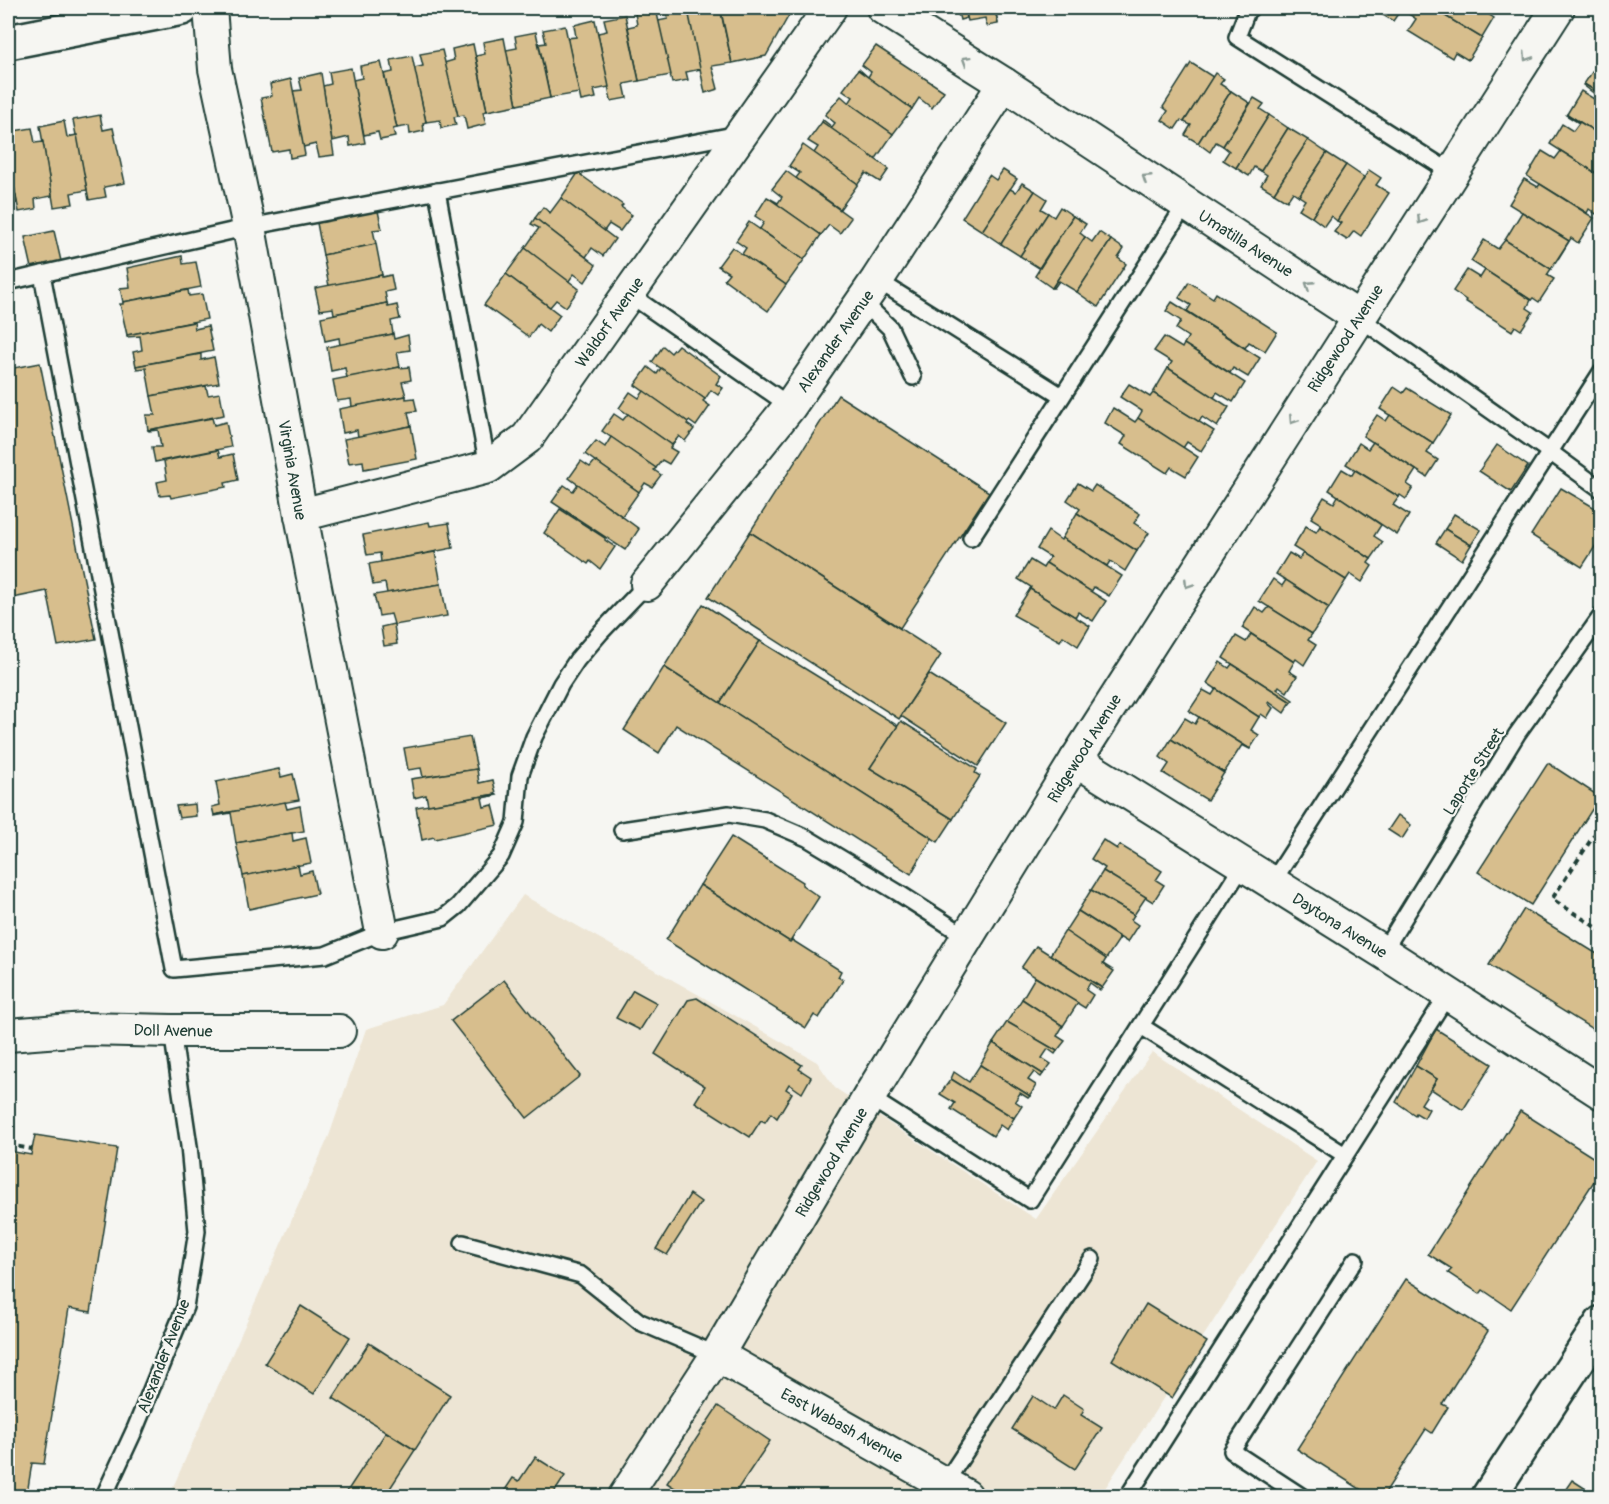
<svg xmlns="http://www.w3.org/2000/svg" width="1609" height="1504" font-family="Pangolin,sans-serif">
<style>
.built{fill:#ede5d4}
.building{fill:#d7be8d;stroke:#1f3d34;stroke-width:1.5}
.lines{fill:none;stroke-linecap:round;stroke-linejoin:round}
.service-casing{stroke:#1f3d34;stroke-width:20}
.minor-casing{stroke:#1f3d34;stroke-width:36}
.primary-casing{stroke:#1f3d34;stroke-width:38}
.path{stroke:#1f3d34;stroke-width:4;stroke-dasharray:6 4.5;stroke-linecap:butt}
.service{stroke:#f6f6f2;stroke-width:15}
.minor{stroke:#f6f6f2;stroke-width:32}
.primary{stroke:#f6f6f2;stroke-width:33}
.oneway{stroke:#8a9a93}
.labels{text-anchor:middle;stroke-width:4.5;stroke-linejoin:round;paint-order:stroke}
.street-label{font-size:16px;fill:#1f3d34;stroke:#f6f6f2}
</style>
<rect width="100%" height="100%" fill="#f6f6f2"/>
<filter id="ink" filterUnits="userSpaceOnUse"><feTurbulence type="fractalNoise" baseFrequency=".0167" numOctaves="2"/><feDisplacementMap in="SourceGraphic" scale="12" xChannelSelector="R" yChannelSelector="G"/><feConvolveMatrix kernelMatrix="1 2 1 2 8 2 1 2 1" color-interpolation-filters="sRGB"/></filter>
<g filter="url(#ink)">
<polygon class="built" points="523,895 817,1062 835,1088 1036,1219 1152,1052 1317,1161 1100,1496 169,1496 329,1136 366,1029 443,1005"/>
<g class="building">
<polygon points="665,8 688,8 701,69 686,72 688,80 672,83 658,21 668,19"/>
<polygon points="698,8 720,8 732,63 712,66 718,89 705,93 689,15 699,13"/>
<polygon points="737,8 793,8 766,56 732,63 721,11"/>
<polygon points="949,8 965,8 967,18 960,20 959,16"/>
<polygon points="965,8 995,8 998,24 987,26 985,18 968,21"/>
<polygon points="995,8 1009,8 1009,11 996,14 998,24"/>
<polygon points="1027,8 1054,8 1028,13"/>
<polygon points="1371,8 1402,8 1393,21"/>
<polygon points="1409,8 1432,8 1482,38 1468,60 1455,52 1452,58 1408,31 1416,19 1406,12"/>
<polygon points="1432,8 1483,8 1482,10 1494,18 1482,38"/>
<polygon points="656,9 671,75 639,81 628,27 637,25 635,13"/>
<polygon points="625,15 639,81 624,84 627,98 611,101 598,33 607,31 604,19"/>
<polygon points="595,20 609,87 594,90 596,98 581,101 567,38 576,37 574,25"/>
<polygon points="565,26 579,93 550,98 539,44 546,43 543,30"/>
<polygon points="536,32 550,98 517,105 506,50 517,48 515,36"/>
<polygon points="504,38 517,105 487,111 476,56 485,54 483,42"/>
<polygon points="473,44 487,111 483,112 486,124 467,129 464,115 458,116 444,63 454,60 452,49"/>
<polygon points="876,46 944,91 932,108 919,98 912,109 858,70 859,69 868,77 871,72 862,65"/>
<polygon points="442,50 458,116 454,117 456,125 441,128 440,120 426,122 414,68 423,66 420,54"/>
<polygon points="412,56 426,122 423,123 424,131 410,134 409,126 397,128 384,74 393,72 391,60"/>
<polygon points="1601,59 1602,59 1602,95 1584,84"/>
<polygon points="381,62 397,128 393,129 395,137 380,140 378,132 364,135 353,80 362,78 360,66"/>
<polygon points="1191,63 1213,77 1184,122 1181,120 1175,129 1162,120 1168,111 1163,107"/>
<polygon points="351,68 365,143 350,146 349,137 332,141 323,86 331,84 329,72"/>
<polygon points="858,70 912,109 893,134 849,103 853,97 843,90"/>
<polygon points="321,73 334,155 319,157 316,144 303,147 293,91 302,90 299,78"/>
<polygon points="1215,73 1224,79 1220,84 1231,91 1198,143 1185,135 1191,125 1184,122"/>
<polygon points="291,79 305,155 290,158 289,149 272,152 261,98 272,96 270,84"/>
<polygon points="1584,84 1602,95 1602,136 1567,114 1581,91 1594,99 1596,95 1583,85"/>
<polygon points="1231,91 1250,103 1223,146 1216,142 1210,152 1198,143"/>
<polygon points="841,96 849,103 893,134 875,160 822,122 823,120 832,127 835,123 825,115"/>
<polygon points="1254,98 1264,104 1260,109 1269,115 1236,168 1223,160 1229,151 1223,146"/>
<polygon points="1567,114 1602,136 1602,177 1550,144 1562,124 1573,131 1579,123 1566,115"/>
<polygon points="100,115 103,130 113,128 125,183 104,187 106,197 89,200 73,120"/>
<polygon points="1269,115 1288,128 1261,171 1254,167 1249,176 1236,168"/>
<polygon points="64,121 67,137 77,135 87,190 71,193 73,204 54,207 40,126"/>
<polygon points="822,122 889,169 880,182 866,173 858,184 814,153 818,147 808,141"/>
<polygon points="32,128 35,143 43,142 52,196 35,199 36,209 19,212 8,155 8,132"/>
<polygon points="1288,128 1308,140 1274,193 1261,185 1267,175 1261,171"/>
<polygon points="1308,140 1327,153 1299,196 1293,192 1287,201 1274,193"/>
<polygon points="803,145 858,184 840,209 796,178 800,173 789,166"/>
<polygon points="1542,151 1555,159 1561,151 1602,177 1602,206 1596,214 1589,209 1587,213 1527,176"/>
<polygon points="1327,153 1346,165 1312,217 1299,209 1305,200 1299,196"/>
<polygon points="8,155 17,203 8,205"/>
<polygon points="1346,165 1365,178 1337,221 1331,216 1324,226 1312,217"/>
<polygon points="1003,170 1017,179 982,231 962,218 989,175 996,180"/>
<polygon points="1369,170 1381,178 1376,185 1389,193 1361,236 1354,231 1347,240 1334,232 1341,223 1337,221"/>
<polygon points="786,171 851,218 840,233 829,225 821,235 767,197 778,203 782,197 772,189"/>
<polygon points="578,173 623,205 621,207 632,215 620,231 609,224 604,231 561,198"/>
<polygon points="1524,179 1538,187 1540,184 1594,218 1578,243 1571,238 1558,259 1569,241 1509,204"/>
<polygon points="1022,183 1035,191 1001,244 982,231 1010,189 1016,192"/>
<polygon points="1035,191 1047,199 1041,209 1048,213 1020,256 1001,244"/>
<polygon points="767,197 821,235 804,260 760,229 759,228 760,229 764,222 755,216"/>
<polygon points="561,198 615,239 603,256 592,248 586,257 535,218 543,207 550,213"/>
<polygon points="1060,207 1073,216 1039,268 1020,256 1048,213 1054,217"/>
<polygon points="378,211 382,229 373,230 376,244 323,255 317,223"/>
<polygon points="1522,212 1569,241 1551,269 1505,240"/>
<polygon points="1073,216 1086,224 1080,233 1085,237 1052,288 1035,276"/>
<polygon points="535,218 596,265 585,282 574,274 568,282 525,248 539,228 531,224"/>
<polygon points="749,222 804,260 786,285 742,254 746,248 736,241"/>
<polygon points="54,231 61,261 32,268 25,237"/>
<polygon points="1099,232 1111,240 1077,292 1059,281 1054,288 1052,288 1085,237 1092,242"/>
<polygon points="1111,240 1124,249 1118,258 1126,264 1098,307 1077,292"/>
<polygon points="1484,240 1498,249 1505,240 1551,269 1547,275 1554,279 1539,302 1533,298 1531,300 1471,261"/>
<polygon points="376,244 382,275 329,286 323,255"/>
<polygon points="732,247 786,285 768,311 724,279 729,273 718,266"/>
<polygon points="525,248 579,289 566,307 556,300 550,307 506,274"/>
<polygon points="182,256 183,264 196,262 201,287 123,302 120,288 130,287 127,268"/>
<polygon points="1467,270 1480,278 1485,270 1531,300 1527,308 1533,312 1521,330 1515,326 1512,331 1465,301 1466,300 1453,291"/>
<polygon points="506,274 560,315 548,332 538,324 529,337 484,305"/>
<polygon points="382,275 382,277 391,275 394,290 385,292 387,303 334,314 333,308 320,310 315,288"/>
<polygon points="1189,282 1213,298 1216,293 1277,332 1265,351 1249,342 1245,348 1187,311 1191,305 1179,298"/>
<polygon points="188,290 189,296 202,294 207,319 127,335 120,304 123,304 123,302"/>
<polygon points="1172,302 1260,358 1248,377 1233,368 1230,373 1184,344 1188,337 1176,329 1181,321 1166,311"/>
<polygon points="387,303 388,307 397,305 400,319 391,321 393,334 340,345 339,338 325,341 321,317"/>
<polygon points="194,322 195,329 208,326 213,351 136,366 133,352 142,350 140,336 127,337 127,335"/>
<polygon points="393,334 394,339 408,335 410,350 397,352 400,367 347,378 345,368 331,371 327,347"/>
<polygon points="1164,337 1182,348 1184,344 1245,383 1233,402 1217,392 1214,398 1168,368 1172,362 1154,351"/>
<polygon points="678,345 721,376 716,384 723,388 718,395 711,390 705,399 652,362 663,346 671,353"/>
<polygon points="201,354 201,360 214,357 219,383 151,396 146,368 137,369 136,366"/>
<polygon points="40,363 96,639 58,646 47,591 8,599 8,369"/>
<polygon points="400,367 400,368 409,367 411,380 402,382 406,396 352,407 351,399 337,401 333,380"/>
<polygon points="648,367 657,374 661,368 705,399 703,401 710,406 696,426 689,421 688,422 635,385"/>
<polygon points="1168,368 1229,407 1217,427 1202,417 1199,422 1153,393"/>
<polygon points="1129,384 1150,397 1153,393 1214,431 1201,451 1187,442 1183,448 1138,418 1142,411 1120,397"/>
<polygon points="206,386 208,395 220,393 224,415 148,430 146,415 155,415 151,396"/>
<polygon points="1394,387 1403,393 1407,388 1451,415 1433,443 1380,409"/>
<polygon points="644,391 688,422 687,424 694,429 685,441 679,436 672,445 619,408 630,392 639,398"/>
<polygon points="838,395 989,492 900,628 750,532"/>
<polygon points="406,396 406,399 414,398 417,411 408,412 411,426 358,437 357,430 343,433 339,409"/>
<polygon points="1113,408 1135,422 1138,418 1198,457 1186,476 1171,467 1167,473 1121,444 1126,436 1105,423"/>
<polygon points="614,414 623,420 628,414 672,445 670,448 677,452 669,464 662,460 656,468 602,431"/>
<polygon points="1377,415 1386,421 1390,415 1433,443 1427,453 1438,460 1427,477 1363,436"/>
<polygon points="212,418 214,425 226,422 231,447 155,462 152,447 161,447 158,430 149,431 148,430"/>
<polygon points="411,426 417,459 364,469 363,461 349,463 344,439"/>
<polygon points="611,437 656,468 654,470 661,475 652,487 645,483 639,492 585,454 596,441 605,447"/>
<polygon points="1373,442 1416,470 1407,484 1413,488 1406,499 1400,495 1399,497 1346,464 1359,443 1368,449"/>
<polygon points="1497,445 1528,466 1511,492 1479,471"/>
<polygon points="218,450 220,457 233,454 238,480 225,483 226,487 171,498 170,495 160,496 157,482 167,480 164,461"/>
<polygon points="581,461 590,467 595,461 639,492 622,516 569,478"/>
<polygon points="1342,469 1352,475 1355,470 1399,497 1393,505 1409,515 1397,535 1329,490"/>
<polygon points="1078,483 1091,491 1095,485 1140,514 1134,523 1149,533 1137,551 1077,513 1080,509 1067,500"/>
<polygon points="578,484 639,529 625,550 552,502 564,485 573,491"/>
<polygon points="1561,488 1602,512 1602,536 1582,567 1531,535"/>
<polygon points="1338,496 1381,525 1374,536 1383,542 1371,559 1320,526 1321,524 1311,518 1324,497 1334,503"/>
<polygon points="560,509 605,538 605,540 615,547 600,569 590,561 588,564 544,533"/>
<polygon points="1077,513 1137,551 1125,571 1110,561 1107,566 1062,538"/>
<polygon points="1454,514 1481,530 1471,545 1445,529"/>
<polygon points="429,522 430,526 449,523 453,548 381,562 380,553 367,555 363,535"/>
<polygon points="1306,526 1316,532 1320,526 1371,559 1368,563 1372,566 1362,582 1350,574 1346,580 1293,547"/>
<polygon points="1445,529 1471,545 1462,560 1436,543"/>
<polygon points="1048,531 1061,540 1062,538 1122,576 1109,596 1094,587 1091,592 1046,563 1050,557 1037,549"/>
<polygon points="750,532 941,655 899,719 708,597"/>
<polygon points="435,552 441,584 387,593 385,583 373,585 369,564"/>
<polygon points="1289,553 1299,559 1303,553 1346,580 1329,608 1276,574"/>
<polygon points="1030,560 1043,568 1046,563 1106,601 1093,621 1078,612 1075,617 1030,589 1031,587 1018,579"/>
<polygon points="1273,579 1282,586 1286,580 1329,608 1312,634 1259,601"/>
<polygon points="441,584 447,616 394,625 397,644 384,646 381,627 394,624 391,614 379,616 374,595"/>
<polygon points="1030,589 1090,626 1078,646 1063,636 1060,641 1013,615"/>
<polygon points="703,604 760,641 720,703 664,667"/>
<polygon points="1255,607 1264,613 1269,607 1312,634 1308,640 1316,645 1304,665 1296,659 1294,662 1293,661 1242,628"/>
<polygon points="1251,634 1294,662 1289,671 1297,676 1287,692 1279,686 1277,689 1293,700 1291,702 1223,658 1236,636 1246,642"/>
<polygon points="760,641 898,726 870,768 953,819 938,842 720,703"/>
<polygon points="1220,662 1229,668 1232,664 1291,702 1284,713 1269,702 1268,703 1273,708 1267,718 1261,714 1259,717 1207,683"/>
<polygon points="664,667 932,838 911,874 676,725 659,753 624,730"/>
<polygon points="929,674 1006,723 978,766 901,716"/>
<polygon points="1216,689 1259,717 1251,730 1259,735 1250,749 1189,711 1203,690 1212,695"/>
<polygon points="1199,717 1250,749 1242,745 1224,773 1171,739 1185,718 1195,724"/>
<polygon points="901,721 977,769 975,773 980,776 953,819 870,768"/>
<polygon points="470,737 477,769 423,777 421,768 408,770 404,748"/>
<polygon points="1171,739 1224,773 1207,800 1163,773 1169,764 1160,757"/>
<polygon points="1548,763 1600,797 1531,905 1478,872"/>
<polygon points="279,769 281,777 293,774 299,800 214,815 212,807 220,805 216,782"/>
<polygon points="477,769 479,783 493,780 496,794 428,805 426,795 414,798 411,779"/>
<polygon points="496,794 497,795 482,798 484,807 493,805 498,825 435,839 434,837 422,840 416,807"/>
<polygon points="285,802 287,809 300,806 304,831 236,843 231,813 214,816 214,815"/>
<polygon points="195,804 196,816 179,818 176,806"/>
<polygon points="1398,815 1411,825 1402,839 1388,830"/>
<polygon points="292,833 293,841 306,838 311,863 243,876 236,843"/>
<polygon points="731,837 803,882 802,885 819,897 790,942 700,885"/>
<polygon points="1103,840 1117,849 1120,845 1162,871 1156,880 1164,885 1153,902 1103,871 1105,868 1091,859"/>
<polygon points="298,865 300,874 312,871 317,894 249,909 243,876"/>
<polygon points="1103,871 1146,897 1134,915 1091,890"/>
<polygon points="700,885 790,942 792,940 841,971 838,977 843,980 819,1018 814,1015 806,1028 666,940"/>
<polygon points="1091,890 1134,915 1131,920 1138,925 1127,942 1078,911"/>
<polygon points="1524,909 1602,957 1602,1035 1489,965"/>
<polygon points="1078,911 1120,938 1106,959 1065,931"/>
<polygon points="1065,931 1106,959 1103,964 1114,971 1102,988 1050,955"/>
<polygon points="1036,946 1102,988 1100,990 1090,983 1086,990 1093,995 1085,1008 1021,968"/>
<polygon points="1035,977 1078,1003 1063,1026 1022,999"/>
<polygon points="504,980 580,1076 527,1118 451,1021"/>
<polygon points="633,990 657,1003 640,1030 616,1018"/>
<polygon points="697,998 802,1065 799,1069 811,1077 802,1093 789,1084 786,1089 792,1093 777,1118 771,1113 765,1122 761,1120 750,1137 695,1102 705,1086 655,1054 688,1000"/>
<polygon points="1022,999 1063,1026 1057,1036 1065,1041 1057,1051 1007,1022"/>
<polygon points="1007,1022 1057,1051 1055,1054 1048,1049 1042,1058 1051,1064 1043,1074 993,1043"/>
<polygon points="1436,1029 1492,1064 1463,1110 1431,1089 1437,1079 1416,1066"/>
<polygon points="993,1043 1043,1074 1041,1077 1034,1072 1028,1080 1036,1085 1030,1096 980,1065"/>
<polygon points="980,1065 1030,1096 1028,1098 1020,1093 1015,1101 1022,1106 1014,1118 951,1079 954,1072 969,1082"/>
<polygon points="1416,1066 1437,1079 1421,1104 1429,1109 1424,1118 1416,1113 1415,1115 1396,1102"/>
<polygon points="951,1079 1014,1118 1007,1130 1000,1125 993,1136 951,1109 955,1103 940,1094"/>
<polygon points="1520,1111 1602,1163 1602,1169 1511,1309 1483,1290 1480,1294 1448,1273 1452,1269 1428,1254"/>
<polygon points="35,1135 117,1148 91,1312 69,1308 44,1464 32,1463 27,1494 8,1491 8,1151 31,1155"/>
<polygon points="690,1194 701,1202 667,1255 656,1249"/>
<polygon points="1406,1279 1488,1331 1442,1404 1448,1407 1432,1433 1426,1429 1383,1496 1371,1496 1297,1449"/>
<polygon points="1146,1304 1207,1342 1172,1398 1112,1360"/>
<polygon points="301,1306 350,1337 314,1394 265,1363"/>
<polygon points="369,1343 450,1395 415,1450 333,1398"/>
<polygon points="1063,1395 1084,1409 1081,1415 1102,1428 1075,1469 1012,1429 1033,1396 1054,1410"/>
<polygon points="718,1406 770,1441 733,1496 687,1496 667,1483"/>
<polygon points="386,1432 415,1450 385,1496 344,1496"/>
<polygon points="535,1457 565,1476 552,1496 501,1496 513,1478 519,1481"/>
<polygon points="1572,1480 1597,1496 1561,1496"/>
</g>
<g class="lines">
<defs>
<g id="service">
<polyline points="1251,8 1247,11 1237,37 1452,173"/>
<polyline points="437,191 488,467"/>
<polyline points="877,280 1062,396"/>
<polyline points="8,282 42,274"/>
<polyline points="629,294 790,406"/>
<polyline points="863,302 890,328 913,377"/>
<polyline points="1358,317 1550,452 1602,490"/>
<polyline points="971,538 1186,204"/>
<polyline points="647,584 601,632 577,660 561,684 534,737 520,776 516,822 501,856 458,906 443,918 382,932 325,955 174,969 42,274 249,227 739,134"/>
<polyline points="622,830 729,814 765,820 807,838 897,892 967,937"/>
<polyline points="1272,883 1602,371"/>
<polyline points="1383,952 1517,734 1602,615"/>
<polyline points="1141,1026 1345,1155"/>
<polyline points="869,1097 1030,1200 1243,865"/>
<polyline points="463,1243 581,1275 640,1322 717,1355"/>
<polyline points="945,1483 1092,1259"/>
<polyline points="104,1496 135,1429 185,1307 197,1231 189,1146 172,1031"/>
<polyline points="1128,1496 1448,994"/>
<polyline points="1301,1496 1232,1451 1355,1260"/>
</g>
<g id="minor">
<polyline points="210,8 215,69 249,227 301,515 382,932"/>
<polyline points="883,8 1004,84 1358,317"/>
<polyline points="301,515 488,467 527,438 830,8"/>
<polyline points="647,584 790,406 877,280 1004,84"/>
<polyline points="1076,760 1383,952 1602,1093"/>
<polyline points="8,1035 85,1029 172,1031 339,1031"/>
<polyline points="717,1355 966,1496"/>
<polyline points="625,1496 717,1355 869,1097 1076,760 1558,8"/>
</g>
<g id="primary">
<polyline points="8,42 182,8"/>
<polyline points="1489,1496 1602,1323"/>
</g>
</defs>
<use href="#service" class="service-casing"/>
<use href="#minor" class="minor-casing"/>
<use href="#primary" class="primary-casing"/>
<g class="path">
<polyline points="1602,823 1552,899 1602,931"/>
<polyline points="8,1145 32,1149"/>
</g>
<use href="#service" class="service"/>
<use href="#minor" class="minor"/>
<use href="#primary" class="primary"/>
</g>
<defs><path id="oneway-chevron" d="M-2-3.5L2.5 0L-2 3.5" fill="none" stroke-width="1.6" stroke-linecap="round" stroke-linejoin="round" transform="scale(1.5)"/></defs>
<g class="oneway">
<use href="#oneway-chevron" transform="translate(1527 57) rotate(123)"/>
<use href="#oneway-chevron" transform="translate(966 60) rotate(-148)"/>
<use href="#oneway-chevron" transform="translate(1146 178) rotate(-147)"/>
<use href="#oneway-chevron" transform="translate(1421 220) rotate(123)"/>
<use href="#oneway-chevron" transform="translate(1309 285) rotate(-147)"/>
<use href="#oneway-chevron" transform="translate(1293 420) rotate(123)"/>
<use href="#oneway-chevron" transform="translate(1188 584) rotate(123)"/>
</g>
</g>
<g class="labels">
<g class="street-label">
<text transform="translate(1246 243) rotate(33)" y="6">Umatilla Avenue</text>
<text transform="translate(609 322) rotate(-55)" y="6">Waldorf Avenue</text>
<text transform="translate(1345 338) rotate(-57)" y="6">Ridgewood Avenue</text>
<text transform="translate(835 341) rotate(-55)" y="6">Alexander Avenue</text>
<text transform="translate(293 470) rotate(80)" y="6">Virginia Avenue</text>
<text transform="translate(1084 748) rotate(-58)" y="6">Ridgewood Avenue</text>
<text transform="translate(1473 771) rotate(-58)" y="6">Laporte Street</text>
<text transform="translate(1340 925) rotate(32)" y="6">Daytona Avenue</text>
<text transform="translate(173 1030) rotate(1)" y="6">Doll Avenue</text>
<text transform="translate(831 1162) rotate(-59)" y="6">Ridgewood Avenue</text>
<text transform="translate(163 1356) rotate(-69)" y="6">Alexander Avenue</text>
<text transform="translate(842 1425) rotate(29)" y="6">East Wabash Avenue</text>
</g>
</g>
<rect width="1609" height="1504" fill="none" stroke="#f6f6f2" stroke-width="30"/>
<rect x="15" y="15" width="1579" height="1474" fill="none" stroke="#1f3d34" stroke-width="2" filter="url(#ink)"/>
</svg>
